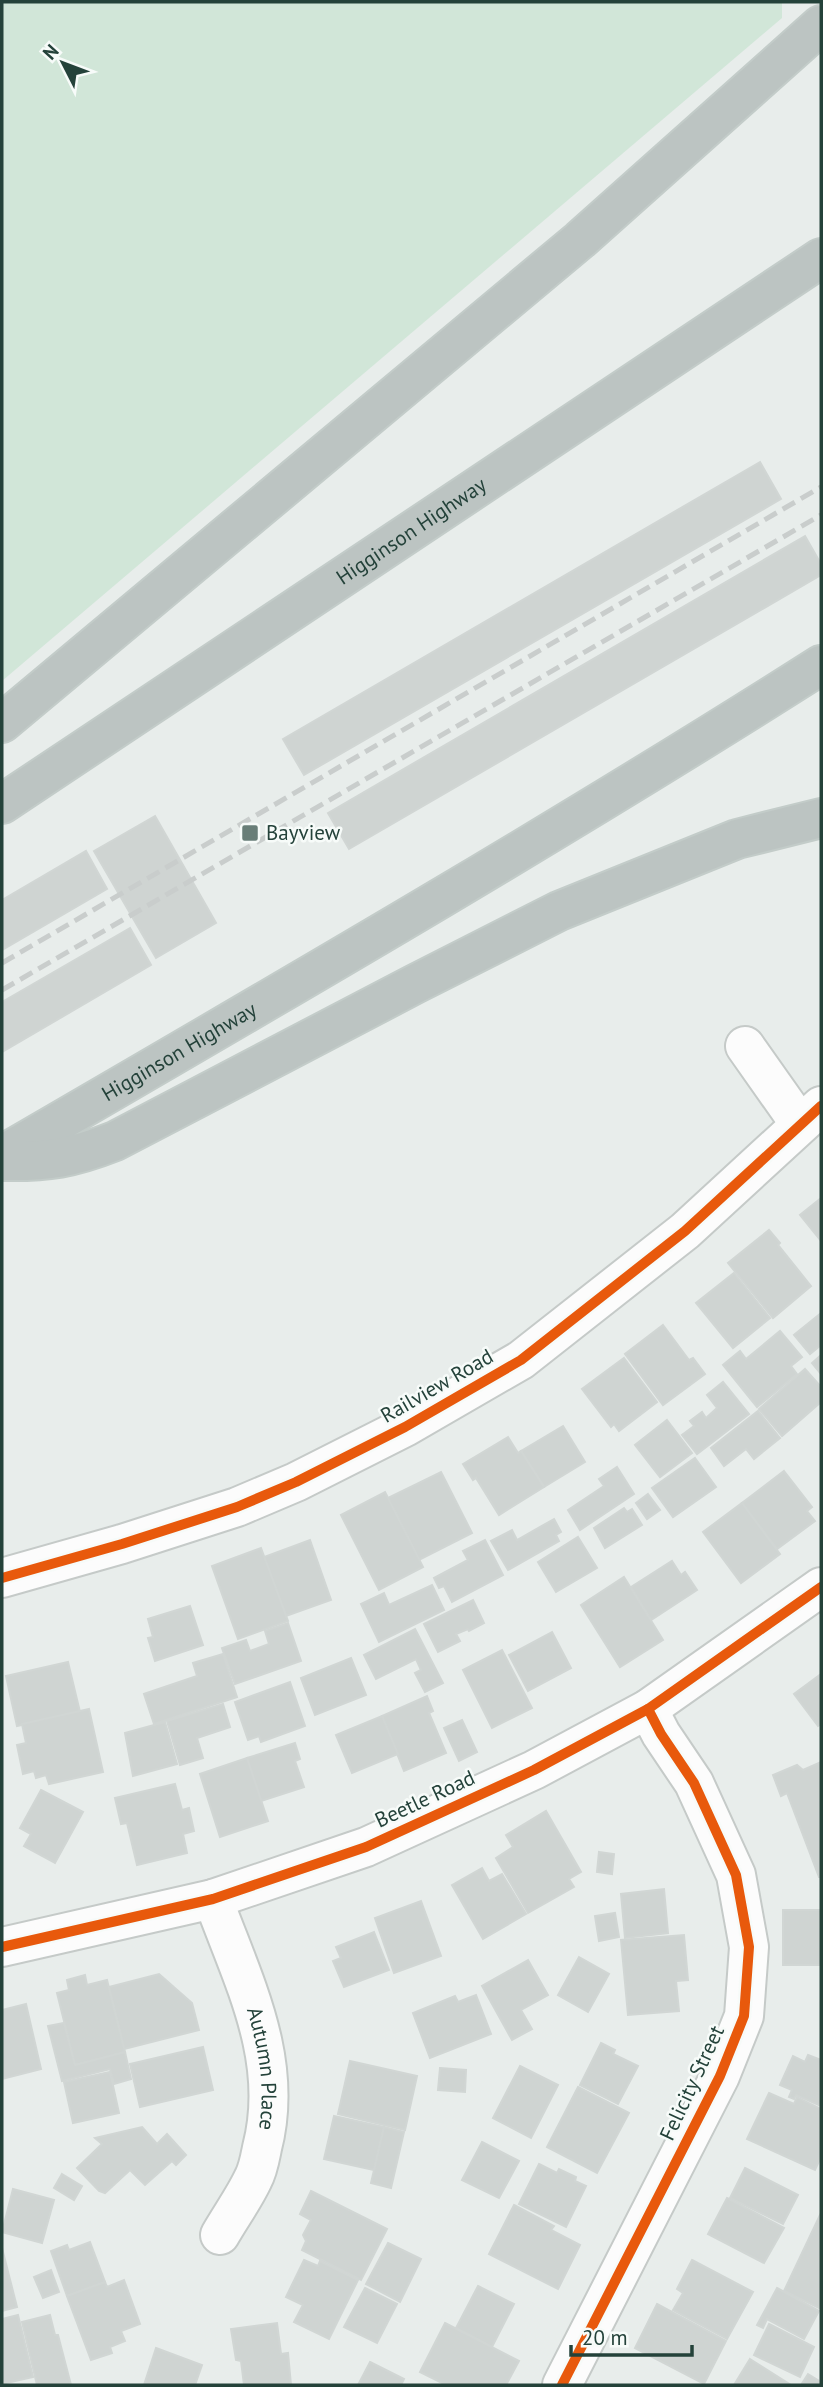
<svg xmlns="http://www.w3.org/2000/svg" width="823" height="2387" font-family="'PT Sans',sans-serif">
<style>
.green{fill:#d1e6d8}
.building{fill:#cfd4d2;stroke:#d1d6d4;stroke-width:2}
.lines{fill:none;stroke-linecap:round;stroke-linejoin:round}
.minor-casing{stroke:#c5cac8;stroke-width:42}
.highway-casing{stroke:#c3ccc9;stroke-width:42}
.minor{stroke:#fcfcfc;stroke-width:38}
.highway{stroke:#bcc4c2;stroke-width:38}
.rail{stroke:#c9cdcc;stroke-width:5;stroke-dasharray:14 7;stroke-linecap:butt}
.cycleway-casing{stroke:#f7fbf9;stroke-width:15}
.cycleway{stroke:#e8590c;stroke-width:10}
.poi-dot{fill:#697e78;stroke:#f7fbf9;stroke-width:2.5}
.labels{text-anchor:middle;stroke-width:5;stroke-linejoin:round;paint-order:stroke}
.street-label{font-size:21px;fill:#24423a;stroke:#f7fbf9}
.poi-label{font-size:21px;fill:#24423a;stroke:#f7fbf9;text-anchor:start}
</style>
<rect width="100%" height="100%" fill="#e8edeb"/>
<polygon class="green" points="2,2 782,2 782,18 2,681"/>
<g class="building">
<polygon points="760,462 781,499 304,775 283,739"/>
<polygon points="805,536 821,564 821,575 349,849 328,813"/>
<polygon points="155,816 216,923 156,958 94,851"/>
<polygon points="86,851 107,889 2,950 2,900"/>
<polygon points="130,928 151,965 2,1052 2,1002"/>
<polygon points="821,1198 821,1241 800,1215"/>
<polygon points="769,1230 780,1243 778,1245 811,1286 773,1318 728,1263"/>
<polygon points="734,1273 770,1318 733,1348 696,1303"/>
<polygon points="821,1313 821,1345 810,1354 794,1335"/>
<polygon points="663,1325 689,1360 693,1358 705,1374 663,1405 625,1354"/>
<polygon points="780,1331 802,1357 791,1366 797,1374 757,1407 723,1365 740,1351 746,1359"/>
<polygon points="821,1355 821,1374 812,1363"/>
<polygon points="624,1358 657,1402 619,1431 614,1424 611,1427 582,1389"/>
<polygon points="805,1369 821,1387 821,1402 782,1436 759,1409"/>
<polygon points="723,1382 749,1414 697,1454 682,1435 694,1426 690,1421 702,1412 706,1418 717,1408 707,1395"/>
<polygon points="758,1411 780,1438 754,1459 746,1449 724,1466 711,1448"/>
<polygon points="667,1420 692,1453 660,1477 635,1445"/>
<polygon points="563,1426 585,1462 544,1487 521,1451"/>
<polygon points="508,1437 518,1453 521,1451 544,1487 499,1515 476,1478 473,1480 463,1464"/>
<polygon points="695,1458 716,1487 673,1517 652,1488"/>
<polygon points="617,1467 634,1494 580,1530 568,1510 604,1486 599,1479"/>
<polygon points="784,1471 812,1507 807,1511 815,1521 777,1549 742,1503"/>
<polygon points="441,1472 472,1533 419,1560 388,1498"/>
<polygon points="385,1492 423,1567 379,1590 341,1515"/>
<polygon points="648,1494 660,1510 647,1519 636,1503"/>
<polygon points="742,1503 780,1554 741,1583 703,1532"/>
<polygon points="624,1508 627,1512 632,1509 642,1525 605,1548 594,1528"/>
<polygon points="554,1519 561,1532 556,1535 559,1541 508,1570 491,1541 512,1530 517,1540"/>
<polygon points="578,1537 597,1568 556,1592 538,1562"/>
<polygon points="310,1540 331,1600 286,1616 264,1557"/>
<polygon points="485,1540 503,1575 452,1602 444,1586 439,1588 434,1578 468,1560 463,1551"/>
<polygon points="261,1548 288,1621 238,1639 212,1566"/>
<polygon points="672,1561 681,1575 685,1572 697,1590 651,1620 631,1587"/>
<polygon points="624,1577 663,1640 620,1667 581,1605"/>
<polygon points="432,1585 444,1610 379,1642 361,1604 384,1593 389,1605"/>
<polygon points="473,1600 484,1623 469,1631 468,1629 456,1634 460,1641 438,1652 424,1624"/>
<polygon points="190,1606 203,1645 155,1661 148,1638 153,1637 148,1619"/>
<polygon points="288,1623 301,1661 235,1684 222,1648 246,1640 250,1651 269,1644 265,1631"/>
<polygon points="415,1629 443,1683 425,1692 415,1673 421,1670 416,1659 376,1679 364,1655"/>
<polygon points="552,1632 571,1668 528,1691 509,1655"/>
<polygon points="502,1650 532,1708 492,1728 463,1670"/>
<polygon points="223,1654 237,1697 154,1724 144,1694 197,1676 193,1663"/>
<polygon points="351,1658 366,1695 315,1715 301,1678"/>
<polygon points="68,1662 80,1712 17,1726 6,1676"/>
<polygon points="821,1674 821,1724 818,1726 794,1694"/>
<polygon points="290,1682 305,1726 261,1742 259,1736 248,1740 235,1702"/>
<polygon points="427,1696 433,1711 429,1713 446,1753 404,1771 382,1716"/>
<polygon points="223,1704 230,1727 197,1738 203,1758 180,1765 167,1721"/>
<polygon points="89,1709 103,1772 49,1784 46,1775 36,1778 34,1771 23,1774 17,1745 26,1743 22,1724"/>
<polygon points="382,1716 398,1754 352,1773 336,1735"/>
<polygon points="462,1720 477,1752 459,1761 444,1728"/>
<polygon points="165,1722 177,1764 133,1776 125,1733"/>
<polygon points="295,1743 300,1759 295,1761 304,1787 261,1801 247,1758"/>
<polygon points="247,1758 268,1821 220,1837 200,1774"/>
<polygon points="821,1762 821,1877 819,1877 787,1793 781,1796 773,1775 797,1765 803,1770"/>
<polygon points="175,1784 182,1810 189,1808 194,1831 183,1834 187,1853 137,1865 127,1823 121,1824 115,1798"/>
<polygon points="41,1790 83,1812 55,1863 24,1846 31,1834 20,1828"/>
<polygon points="546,1811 581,1872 569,1879 574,1887 528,1913 496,1858 513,1847 506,1835"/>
<polygon points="599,1852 614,1854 612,1874 597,1872"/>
<polygon points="482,1868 489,1881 502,1874 526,1914 483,1939 452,1885"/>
<polygon points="664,1889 668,1933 625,1938 621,1894"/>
<polygon points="421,1901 441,1956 394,1973 375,1918"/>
<rect x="783" y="1910" width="38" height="55"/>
<polygon points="615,1913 619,1937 599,1941 595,1916"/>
<polygon points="374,1932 389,1970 344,1987 333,1961 341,1958 336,1947"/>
<polygon points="684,1935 688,1980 676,1981 679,2011 628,2015 621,1940"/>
<polygon points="579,1957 609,1974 588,2012 558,1995"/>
<polygon points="528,1960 548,1995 521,2010 532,2029 512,2040 482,1986"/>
<polygon points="159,1974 192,2003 199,2030 124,2049 109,1987"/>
<polygon points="85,1975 87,1985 107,1980 125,2052 75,2065 57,1993 69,1990 67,1980"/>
<polygon points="476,1995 491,2034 430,2058 413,2013 455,1996 458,2002"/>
<polygon points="26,2004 41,2069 2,2079 2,2010"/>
<polygon points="64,2023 75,2065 125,2052 131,2079 114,2084 110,2069 62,2081 48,2026"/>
<polygon points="601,2043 615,2050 613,2054 638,2066 618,2104 580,2085"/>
<polygon points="203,2047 213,2090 140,2107 130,2064"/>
<polygon points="808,2055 821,2060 821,2106 796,2095 794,2099 789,2097 792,2090 780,2085 793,2056 805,2062"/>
<polygon points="350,2061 417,2076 405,2130 338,2114"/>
<polygon points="520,2066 558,2085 531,2138 493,2118"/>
<polygon points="440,2068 466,2070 465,2092 438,2090"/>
<polygon points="110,2072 119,2113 73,2123 64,2082"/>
<polygon points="578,2087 629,2113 597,2173 547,2147"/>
<polygon points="769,2093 794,2104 797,2097 821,2109 821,2157 815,2170 747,2139"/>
<polygon points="334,2116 384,2127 374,2170 324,2159"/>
<polygon points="142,2127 157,2144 167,2134 186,2155 176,2165 172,2161 145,2185 130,2170 105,2193 99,2191 77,2168 102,2144 95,2138"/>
<polygon points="384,2127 404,2132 391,2188 371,2183"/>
<polygon points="482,2142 519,2161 499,2198 462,2180"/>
<polygon points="539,2164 557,2173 559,2169 576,2177 575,2181 586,2186 566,2227 519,2204"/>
<polygon points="745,2168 798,2195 783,2224 730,2198"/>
<polygon points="62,2174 82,2186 74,2200 54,2188"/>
<polygon points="13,2189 54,2200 42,2243 2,2232"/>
<polygon points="311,2191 387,2229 361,2280 302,2250 306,2241 303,2235 311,2220 300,2214"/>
<polygon points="727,2198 784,2228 764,2263 708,2234"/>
<polygon points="514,2205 554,2226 551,2230 580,2245 558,2289 489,2254"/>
<polygon points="820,2215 821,2216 821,2309 784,2291"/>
<polygon points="90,2242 105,2282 67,2296 51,2251 67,2245 69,2250"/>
<polygon points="388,2243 421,2259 400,2302 366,2284"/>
<polygon points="2,2248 17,2307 2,2311"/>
<polygon points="304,2260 318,2266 320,2261 358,2280 329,2339 294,2322 303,2305 286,2297"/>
<polygon points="692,2260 753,2292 727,2339 673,2310 683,2293 677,2289"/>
<polygon points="51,2270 59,2292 43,2298 34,2277"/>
<polygon points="124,2280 140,2324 121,2331 125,2341 110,2347 112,2353 91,2360 67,2296 105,2282 107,2287"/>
<polygon points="478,2286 514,2304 492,2347 456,2328"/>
<polygon points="365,2288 397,2304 377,2343 344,2327"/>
<polygon points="777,2288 819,2311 804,2339 767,2319 763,2328 757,2325"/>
<polygon points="657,2304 726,2341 704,2384 635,2348"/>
<polygon points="18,2315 33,2377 2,2384 2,2319"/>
<polygon points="50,2315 55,2335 58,2335 71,2385 37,2385 22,2322"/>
<polygon points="277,2323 281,2354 288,2353 291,2385 244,2385 241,2361 236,2360 231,2329"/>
<polygon points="445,2323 519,2361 506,2385 446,2385 420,2372"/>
<polygon points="769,2324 814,2347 800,2377 754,2355"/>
<polygon points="156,2348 202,2365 195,2385 144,2385"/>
<polygon points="750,2359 791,2385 734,2385"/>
<polygon points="370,2362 404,2379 401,2385 358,2385"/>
<polygon points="808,2374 821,2382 821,2385 801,2385"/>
</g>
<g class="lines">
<defs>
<g id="minor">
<polyline points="745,1046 800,1124"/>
<polyline points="2,1578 122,1544 237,1507 296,1482 405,1427 521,1360 685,1231 821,1106"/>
<path id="s1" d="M213 1899C243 1981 285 2060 262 2148 260 2158 258 2170 253 2179 244 2198 231 2216 220 2235"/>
<polyline points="2,1947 213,1899 366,1847 534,1770 648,1709 821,1587"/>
<polyline points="562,2385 720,2076 744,2016 749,1947 736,1875 694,1783 661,1734 648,1709"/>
</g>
<g id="highway">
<polyline points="2,723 580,240 821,25"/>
<path id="s2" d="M2 804 821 258"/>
<path id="s3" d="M2 1155C277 995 552 836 821 665"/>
<path d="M2 1161C48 1162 72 1158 115 1141L415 984 559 911 737 839 821 818"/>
</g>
</defs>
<use href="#minor" class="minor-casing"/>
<use href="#highway" class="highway-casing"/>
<use href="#minor" class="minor"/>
<use href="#highway" class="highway"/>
<g class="rail">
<polyline points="2,963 821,487"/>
<polyline points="2,990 821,515"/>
</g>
<defs>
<g id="cycleway">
<polyline points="2,1578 122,1544 237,1507 296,1482 405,1427 521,1360 685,1231 821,1106"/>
<polyline points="2,1947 213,1899 366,1847 534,1770 648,1709 821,1587"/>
<polyline points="562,2385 720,2076 744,2016 749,1947 736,1875 694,1783 661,1734 648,1709"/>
</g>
</defs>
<use href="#cycleway" class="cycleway-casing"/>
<use href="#cycleway" class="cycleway"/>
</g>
<rect class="poi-dot" x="241" y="824" width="18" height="18" rx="3.5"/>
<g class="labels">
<g class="street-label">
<text dy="7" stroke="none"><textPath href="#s2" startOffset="492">Higginson Highway</textPath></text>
<text dy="7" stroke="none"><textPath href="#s3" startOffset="205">Higginson Highway</textPath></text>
<text transform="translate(437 1386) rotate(-30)" y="7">Railview Road</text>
<text transform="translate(425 1799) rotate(-25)" y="7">Beetle Road</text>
<text dy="7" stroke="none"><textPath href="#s1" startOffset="178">Autumn Place</textPath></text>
<text transform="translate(692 2083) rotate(-65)" y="7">Felicity Street</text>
</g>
<g class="poi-label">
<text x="266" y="840">Bayview</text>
</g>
</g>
<rect width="823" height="2387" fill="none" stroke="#24423a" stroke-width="7"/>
<g transform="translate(63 63) rotate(312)" stroke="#f7fbf9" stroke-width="5" paint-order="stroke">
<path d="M0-5L12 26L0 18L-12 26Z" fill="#24423a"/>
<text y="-10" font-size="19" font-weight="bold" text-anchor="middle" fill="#24423a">N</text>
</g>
<path d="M571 2345v10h121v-10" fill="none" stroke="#24423a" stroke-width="3.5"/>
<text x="582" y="2345" font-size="21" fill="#24423a" stroke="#f7fbf9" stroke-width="5" paint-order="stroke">20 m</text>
</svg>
